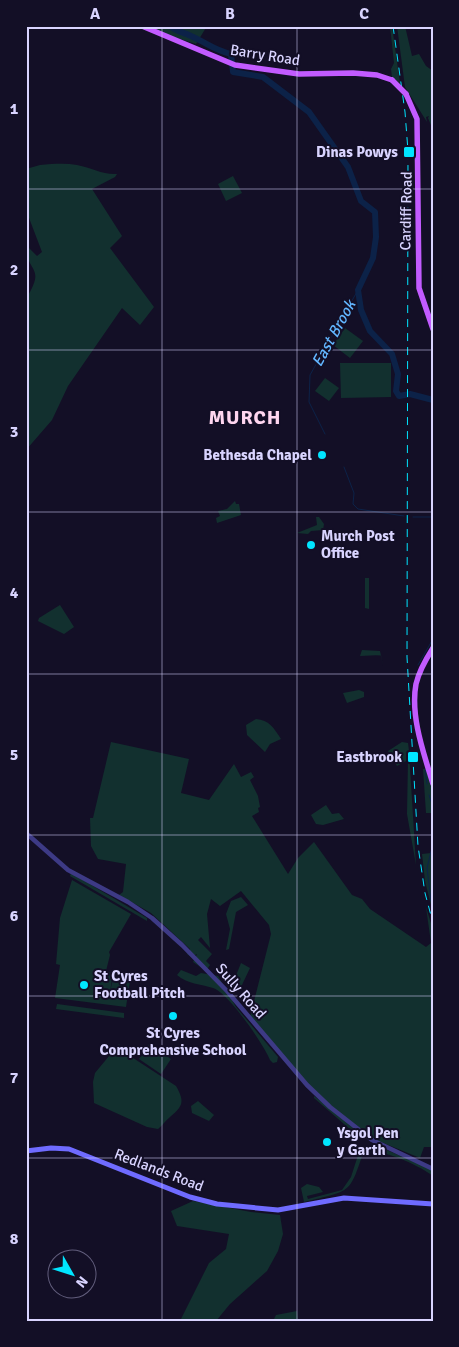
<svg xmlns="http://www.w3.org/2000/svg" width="459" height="1347" font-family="Signika,sans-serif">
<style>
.green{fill:#12302f}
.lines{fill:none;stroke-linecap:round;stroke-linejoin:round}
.stream{stroke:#0c2248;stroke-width:1}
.river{stroke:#0c2248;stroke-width:6}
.tertiary{stroke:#3d3a85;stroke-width:4.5}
.secondary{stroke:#6f6bff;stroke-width:5}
.primary{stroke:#c25bff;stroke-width:5.5}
.rail{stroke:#00e5ff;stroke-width:1;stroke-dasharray:8 6;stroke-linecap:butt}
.primary-bridge{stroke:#c25bff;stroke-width:5.5}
.grid{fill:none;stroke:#d9d4ff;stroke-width:1;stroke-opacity:0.55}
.poi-dot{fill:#00e5ff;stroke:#130f26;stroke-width:2}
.labels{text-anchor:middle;stroke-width:4;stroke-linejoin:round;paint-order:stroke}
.street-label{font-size:15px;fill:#d9d4ff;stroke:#130f26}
.poi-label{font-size:15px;font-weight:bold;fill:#d9d4ff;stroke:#130f26;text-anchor:end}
.water-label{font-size:16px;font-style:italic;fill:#62b6ff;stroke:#130f26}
.district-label{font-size:20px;font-weight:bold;letter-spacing:1px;fill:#ffd6f0;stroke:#130f26}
.neatline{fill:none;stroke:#d9d4ff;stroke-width:2}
.grid-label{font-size:16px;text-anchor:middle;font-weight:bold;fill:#d9d4ff}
</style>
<rect width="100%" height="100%" fill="#130f26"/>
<g class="green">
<polygon points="150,26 207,26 196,44 170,36"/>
<polygon points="390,26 392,26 400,83 392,77 391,69 394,63"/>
<polygon points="397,26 405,26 412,56 419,54 426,66 433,71 433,130 428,118 429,116 426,117 427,122 405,87"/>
<path d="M40 165C53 164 65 163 77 165 92 168 103 175 117 174L115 177 92 189 122 236 110 248 154 307 140 325 122 308 68 386 52 420 26 450V299C47 265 26 274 26 245L37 256 42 252 26 210V169Z"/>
<polygon points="233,176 242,193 226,201 218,184"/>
<polygon points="345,328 363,341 350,358 333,345"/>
<polygon points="340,363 391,363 391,397 341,398"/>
<polygon points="325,378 339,388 329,401 315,391"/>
<polygon points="235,501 236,504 239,504 241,515 217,523 216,518 220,516 218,511 227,509"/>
<polygon points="316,517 319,517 324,524 323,530 311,531 308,534 297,533 317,525"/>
<polygon points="365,578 369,578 369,609 365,608"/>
<polygon points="60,605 74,627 64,634 38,621 39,618"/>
<polygon points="362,650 380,651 383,666 381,655 360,656"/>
<polygon points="359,690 364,692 364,697 347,703 343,693"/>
<path d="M256 719C269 720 274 728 281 739L270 744 265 752 247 735 246 725Z"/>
<polygon points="111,742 189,759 181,793 209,800 234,764 241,777 251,772 254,777 250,780 258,796 260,807 258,808 259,812 252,816 288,874 298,858 314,842 352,895 362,899 370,909 426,947 431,943 426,907 433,930 433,1147 424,1147 420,1158 369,1137 315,1092 250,1017 271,934 269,925 241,891 220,906 211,899 207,914 210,948 201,937 198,940 212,954 206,961 210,965 208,968 202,968 193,962 197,954 191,957 187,954 190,949 151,913 119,895 123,892 126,864 98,859 91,846 90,818 93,818"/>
<polygon points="402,742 408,743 409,751 416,865 407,814 408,760 397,766 388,751"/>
<polygon points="423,769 426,769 433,794 433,817 432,813 426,813"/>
<polygon points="326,805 332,814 339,813 344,819 323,825 316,824 311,815"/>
<polygon points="433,847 433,913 425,881 422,854 431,853"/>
<polygon points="71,873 147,918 147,921 70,876"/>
<polygon points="72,880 131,914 109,952 110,955 106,971 113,973 110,992 113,979 130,981 126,1007 55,998 60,965 56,964 60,918"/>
<polygon points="241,897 248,905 236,912 229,949 226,950 230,929 226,914 231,901"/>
<polygon points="241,963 250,968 241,987 233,983"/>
<path d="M181 970 196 976 201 973 218 976 236 1007 278 1057 277 1062 273 1063 270 1060C264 1045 228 992 213 988 201 984 187 984 177 975Z"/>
<polygon points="57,1004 124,1013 124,1018 56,1009"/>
<path d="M119 1044 127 1054 176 1086C185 1102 183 1106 170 1117 165 1121 163 1125 158 1129L147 1127 94 1103 93 1082 95 1073Z"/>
<polygon points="149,1044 171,1059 161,1074 139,1059"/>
<polygon points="314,1096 360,1132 359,1137 314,1098"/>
<polygon points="198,1101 214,1115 209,1121 192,1113 191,1106"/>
<path d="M373 1144 433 1170V1176C420 1166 385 1149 370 1153Z"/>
<path d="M361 1146 365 1147C349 1195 353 1190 304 1202L301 1188 307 1184 319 1187 323 1192 307 1196 308 1199 342 1190 351 1177Z"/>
<polygon points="193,1201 251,1212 280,1215 283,1234 278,1251 267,1271 230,1304 216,1321 180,1321 209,1263 226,1249 229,1234 177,1226 171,1211"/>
<polygon points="297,1311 298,1321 273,1321 276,1315"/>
</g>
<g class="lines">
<g class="stream">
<polyline points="325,434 309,402 310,375 358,290"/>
<polyline points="344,467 354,493 353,504 358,509 404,516"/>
<polyline points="413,517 433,517"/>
<polyline points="418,665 433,639"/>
<polyline points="425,769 427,784"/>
<polyline points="429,795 433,807"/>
<polyline points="431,901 427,868 433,843"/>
</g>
<path class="river" d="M170 26C176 32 183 32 191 36 207 43 214 50 231 54L233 72 263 77 309 112 348 167 361 201 375 212 376 237 373 258 358 290 361 310 370 331 392 354 398 374 396 391 399 396 410 394 433 400"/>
<polyline class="tertiary" points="26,833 68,870 128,902 152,918 182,945 227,991 307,1085 330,1107 372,1140 433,1169"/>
<polyline class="secondary" points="26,1151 51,1148 69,1149 190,1197 217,1204 278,1210 344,1198 433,1204"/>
<g class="primary">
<polyline points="142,26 235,65 299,74 353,73 377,75 392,80"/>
<polyline points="406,94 417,119 419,288 433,329"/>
<path d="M433 648C426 659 419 671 416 684 410 716 424 754 433 784"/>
</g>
<polyline class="rail" points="393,26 405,112 408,151 407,657 418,846 425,893 433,923"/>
<polyline class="primary-bridge" points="392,80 406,94"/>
</g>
<path class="grid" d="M162 26V1321M297 26V1321M26 189H433M26 350H433M26 512H433M26 674H433M26 835H433M26 996H433M26 1158H433"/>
<g class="poi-dot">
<rect x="403" y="146" width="12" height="12" rx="2.5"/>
<circle cx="322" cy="455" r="5"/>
<circle cx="311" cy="545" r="5"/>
<rect x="407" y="751" width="12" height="12" rx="2.5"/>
<circle cx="84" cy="985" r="5"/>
<circle cx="173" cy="1016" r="5"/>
<circle cx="327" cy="1142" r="5"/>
</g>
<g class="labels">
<g class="street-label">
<text transform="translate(265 55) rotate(9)" y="5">Barry Road</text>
<text transform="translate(406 211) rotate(-89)" y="5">Cardiff Road</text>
<text transform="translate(241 991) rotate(49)" y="5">Sully Road</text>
<text transform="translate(159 1170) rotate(21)" y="5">Redlands Road</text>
</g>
<g class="poi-label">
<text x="398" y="157">Dinas Powys</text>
<text x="312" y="460">Bethesda Chapel</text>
<text x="321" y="541" text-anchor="start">Murch Post<tspan x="321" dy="17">Office</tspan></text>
<text x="402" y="762">Eastbrook</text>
<text x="94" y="981" text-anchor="start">St Cyres<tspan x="94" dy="17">Football Pitch</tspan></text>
<text x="173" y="1038" text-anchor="middle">St Cyres<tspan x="173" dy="17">Comprehensive School</tspan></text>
<text x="337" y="1138" text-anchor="start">Ysgol Pen<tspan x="337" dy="17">y Garth</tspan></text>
</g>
<g class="water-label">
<text transform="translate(333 333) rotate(-61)" y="6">East Brook</text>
</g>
<g class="district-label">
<text x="245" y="424">MURCH</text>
</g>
</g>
<rect width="459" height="1347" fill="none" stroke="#130f26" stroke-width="55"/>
<g transform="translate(72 1274) rotate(129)"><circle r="24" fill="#130f26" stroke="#625e7d"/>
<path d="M0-4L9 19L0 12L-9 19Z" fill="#00e5ff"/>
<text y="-8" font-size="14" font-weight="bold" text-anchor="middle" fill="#d9d4ff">N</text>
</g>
<rect x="28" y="28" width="404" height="1292" class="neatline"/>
<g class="grid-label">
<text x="95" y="19">A</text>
<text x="230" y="19">B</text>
<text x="364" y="19">C</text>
<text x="14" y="114">1</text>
<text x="14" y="275">2</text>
<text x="14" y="437">3</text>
<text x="14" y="598">4</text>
<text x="14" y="760">5</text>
<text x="14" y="921">6</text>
<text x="14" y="1083">7</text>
<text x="14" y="1244">8</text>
</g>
</svg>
